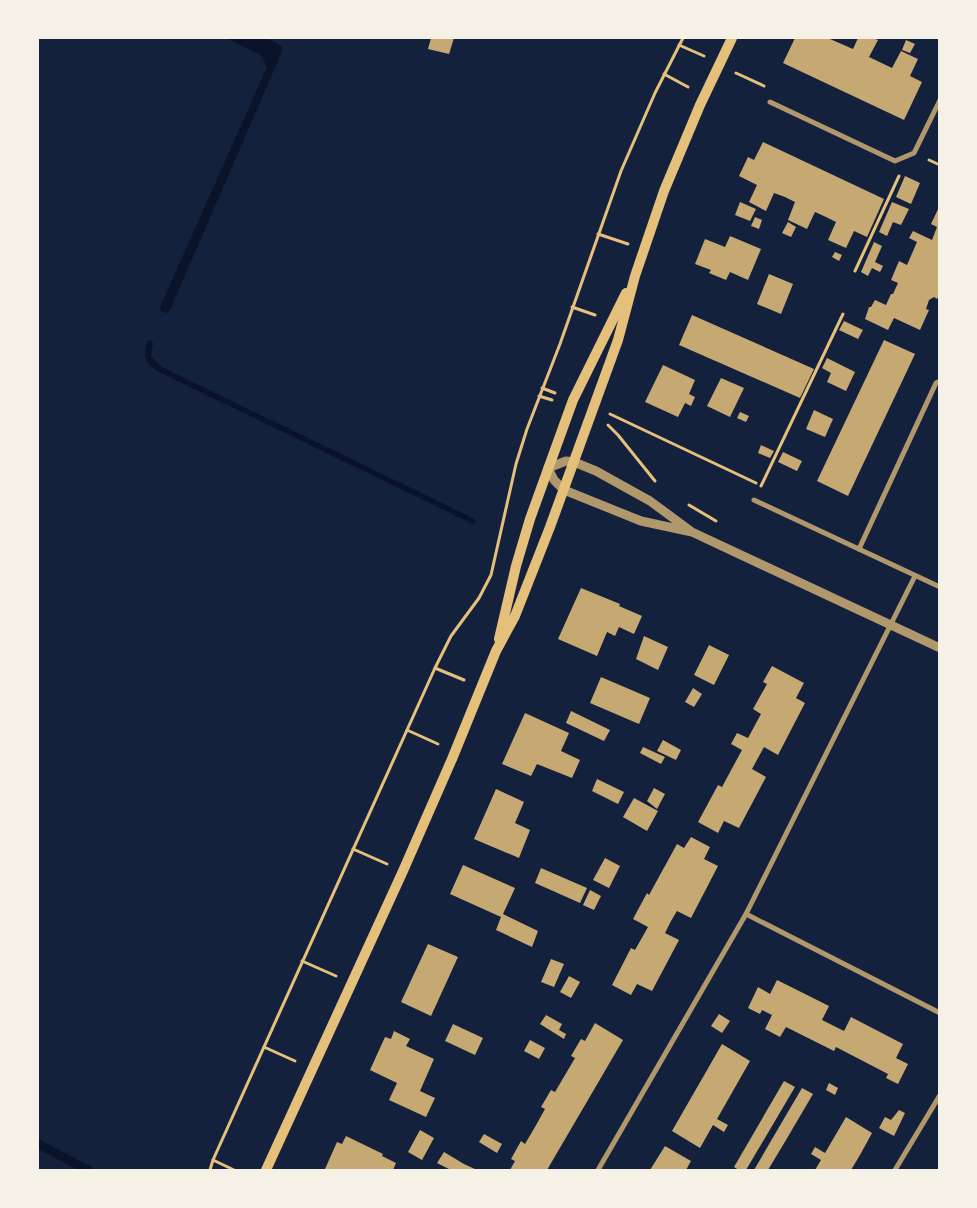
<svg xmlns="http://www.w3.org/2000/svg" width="977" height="1208" font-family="Manrope,sans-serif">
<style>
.water{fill:#0b132b}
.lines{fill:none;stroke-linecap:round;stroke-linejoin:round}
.stream{stroke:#0b132b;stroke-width:9}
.building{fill:#c6a872}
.path{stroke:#e5c07b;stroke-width:3}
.minor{stroke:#b1986c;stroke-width:5}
.tertiary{stroke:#b1986c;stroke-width:9}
.secondary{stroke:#e5c07b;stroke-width:10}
</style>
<rect width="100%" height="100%" fill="#14213d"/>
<g class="water">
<path d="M226 38H268C272 42 278 42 282 48L281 54 170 310 167 313 161 311 160 307 267 67 261 55Z"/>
<path d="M151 340 153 343 151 357 162 367 475 519 476 522 473 524 157 371C145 363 143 355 147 341Z"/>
</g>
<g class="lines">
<polyline class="stream" points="38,1144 88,1170"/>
</g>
<g class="building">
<polygon points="431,38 454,38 449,54 428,49"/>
<polygon points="795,38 831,38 830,39 853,49 858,38 873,38 878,40 869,57 892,68 901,51 918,59 910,76 922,82 904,120 783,63"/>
<polygon points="906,40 915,44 910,53 902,50"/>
<polygon points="763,142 884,199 867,237 854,231 846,248 828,240 836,222 826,217 815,212 807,229 788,220 795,202 785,197 774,193 766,211 749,202 757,185 739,176 748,157 754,160"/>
<polygon points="905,176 920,183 911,204 896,197"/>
<polygon points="740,202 756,209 750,221 735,215"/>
<polygon points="892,202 909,209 901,225 893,222 887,236 879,232"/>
<polygon points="940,205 940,293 937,299 934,297 929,300 926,309 929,310 920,330 894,318 888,330 865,319 869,307 871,307 875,300 886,305 891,294 893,294 898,283 891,280 899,261 907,265 917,242 909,238 913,231 932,240 937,227 931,224"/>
<polygon points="755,217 762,220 759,229 751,226"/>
<polygon points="788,222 796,227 791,237 782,233"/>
<polygon points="730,236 761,249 748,280 730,272 726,280 709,273 711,270 695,264 705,239 725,247"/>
<polygon points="874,242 882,246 875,262 883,266 880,272 872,268 868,276 861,272"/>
<polygon points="835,252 842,255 839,261 832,257"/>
<polygon points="769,274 793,284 781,314 757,304"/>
<polygon points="692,315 814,369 800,398 679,345"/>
<polygon points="844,321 863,330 858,339 839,330"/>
<polygon points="884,340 915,354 848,496 817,481"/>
<polygon points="827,358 855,372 846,391 827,382 831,373 822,368"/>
<polygon points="663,365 695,380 689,394 695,397 691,406 685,403 678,417 645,402"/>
<polygon points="721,378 744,388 730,417 707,406"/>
<polygon points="814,410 833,419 825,437 806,429"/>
<polygon points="740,412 749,416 746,422 737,418"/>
<polygon points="761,445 774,451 770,458 758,453"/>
<polygon points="783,452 802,461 797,471 778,462"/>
<polygon points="581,588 620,604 619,606 642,616 634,634 619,627 615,636 607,632 597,656 558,639"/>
<polygon points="644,636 668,647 658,670 636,659"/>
<polygon points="709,645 729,655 714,685 694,675"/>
<polygon points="772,666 804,683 796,698 805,703 778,755 764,747 752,769 766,777 739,828 724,821 718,833 698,822 718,785 722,787 742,750 731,744 737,733 748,738 761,714 753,709 767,684 763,682"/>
<polygon points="601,677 650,698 639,724 590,703"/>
<polygon points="693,688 702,694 694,707 685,702"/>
<polygon points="571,711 610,730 604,741 566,723"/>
<polygon points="525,713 569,733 561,751 580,760 572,778 537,764 531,776 502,764"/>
<polygon points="663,740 681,750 676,760 657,751"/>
<polygon points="643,747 665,757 661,764 640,753"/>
<polygon points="597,779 624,792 618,804 592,791"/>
<polygon points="654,788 665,794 657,809 647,801"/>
<polygon points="496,789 524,802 515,823 530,830 519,858 474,839"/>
<polygon points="634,798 658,811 647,831 623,817"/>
<polygon points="691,837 710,847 704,859 718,866 691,918 677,911 671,921 665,933 679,940 652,991 637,984 631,995 612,985 631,948 635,950 648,927 633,919 647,893 649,895 677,844 684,848"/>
<polygon points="605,858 620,866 609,888 593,880"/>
<polygon points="463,865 515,888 503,914 538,931 532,947 496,930 501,917 450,894"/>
<polygon points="541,868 587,888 580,903 535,883"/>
<polygon points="590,890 601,896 594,910 583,905"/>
<polygon points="428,944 458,957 431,1016 401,1002"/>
<polygon points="551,959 564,964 554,987 541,982"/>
<polygon points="569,976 580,982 571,998 560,992"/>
<polygon points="777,980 829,1006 822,1020 844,1031 851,1017 903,1044 896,1058 908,1064 898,1084 886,1078 888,1074 836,1047 834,1051 786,1027 780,1037 765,1029 772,1015 762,1010 760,1014 748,1008 758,987 770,994"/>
<polygon points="719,1014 730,1021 722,1033 711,1026"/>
<polygon points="546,1015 562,1024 559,1030 566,1034 564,1039 540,1024"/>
<polygon points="595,1023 623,1040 547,1170 510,1170 515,1161 511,1159 521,1141 525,1144 535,1127 545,1109 541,1107 551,1090 555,1092 575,1058 571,1056 581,1039 585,1041"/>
<polygon points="453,1024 483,1038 475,1055 445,1041"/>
<polygon points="394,1031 410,1039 406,1046 434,1059 420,1091 435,1098 426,1117 389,1100 397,1083 370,1070 385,1037 391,1039"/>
<polygon points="530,1040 545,1048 539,1059 524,1051"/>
<polygon points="722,1044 750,1061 717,1119 728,1125 724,1132 713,1125 700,1148 672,1131"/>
<polygon points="784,1081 795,1087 746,1170 739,1170 734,1167"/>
<polygon points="829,1083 838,1088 835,1095 826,1090"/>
<polygon points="802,1088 813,1094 786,1140 768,1170 754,1170"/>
<polygon points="899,1110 905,1113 894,1136 879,1128 885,1117 891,1120"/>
<polygon points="846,1117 872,1133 860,1155 851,1170 815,1170 821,1160 811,1154 815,1147 825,1153"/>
<polygon points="420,1130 434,1138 422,1160 408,1152"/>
<polygon points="484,1134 502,1144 497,1153 479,1142"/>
<polygon points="346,1136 383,1154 382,1156 396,1163 393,1170 330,1170 325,1169 337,1142 342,1144"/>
<polygon points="665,1146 691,1161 686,1170 650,1170"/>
<polygon points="444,1152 464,1164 477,1170 451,1170 437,1163"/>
</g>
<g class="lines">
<g class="path">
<polyline points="679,45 704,56"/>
<polyline points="736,73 764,86"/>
<polyline points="664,74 688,87"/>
<polyline points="929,160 940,165"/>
<polyline points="598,234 628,244"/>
<polyline points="855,271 899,176"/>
<polyline points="572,307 595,315"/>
<polyline points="542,388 555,393"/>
<polyline points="539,396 552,400"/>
<polyline points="610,414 756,483"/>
<polyline points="608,425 618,435 655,481"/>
<polyline points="761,486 843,314"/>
<polyline points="689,505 716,521"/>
<polyline points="435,668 464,680"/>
<polyline points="407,730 438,744"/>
<polyline points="353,849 387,864"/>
<polyline points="302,961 336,976"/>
<polyline points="264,1047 295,1061"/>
<polyline points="213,1160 234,1170"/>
<polyline points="210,1170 213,1160 435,668 451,636 479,598 491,575 516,464 527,429 560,344 621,171 655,93 683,38"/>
</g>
<g class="minor">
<polyline points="770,102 895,161 914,153 940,100"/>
<polyline points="754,500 940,587"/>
<polyline points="859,549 936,383 940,381"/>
<polyline points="746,914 940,1013"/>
<polyline points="598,1170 746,914 915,576"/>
<polyline points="895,1170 940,1095"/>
</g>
<polyline class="tertiary" points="692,532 641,521 564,490 554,480 548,468 566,461 574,462 596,471 650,501 692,532 940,648"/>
<g class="secondary">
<polyline points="499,639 516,566 530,519 573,400 626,293"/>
<polyline points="266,1170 403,871 452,759 496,651 515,616 550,527 618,340 635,276 664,191 700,105 732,38"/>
</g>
</g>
<rect width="977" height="1208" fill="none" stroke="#f6f1e7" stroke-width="78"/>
</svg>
